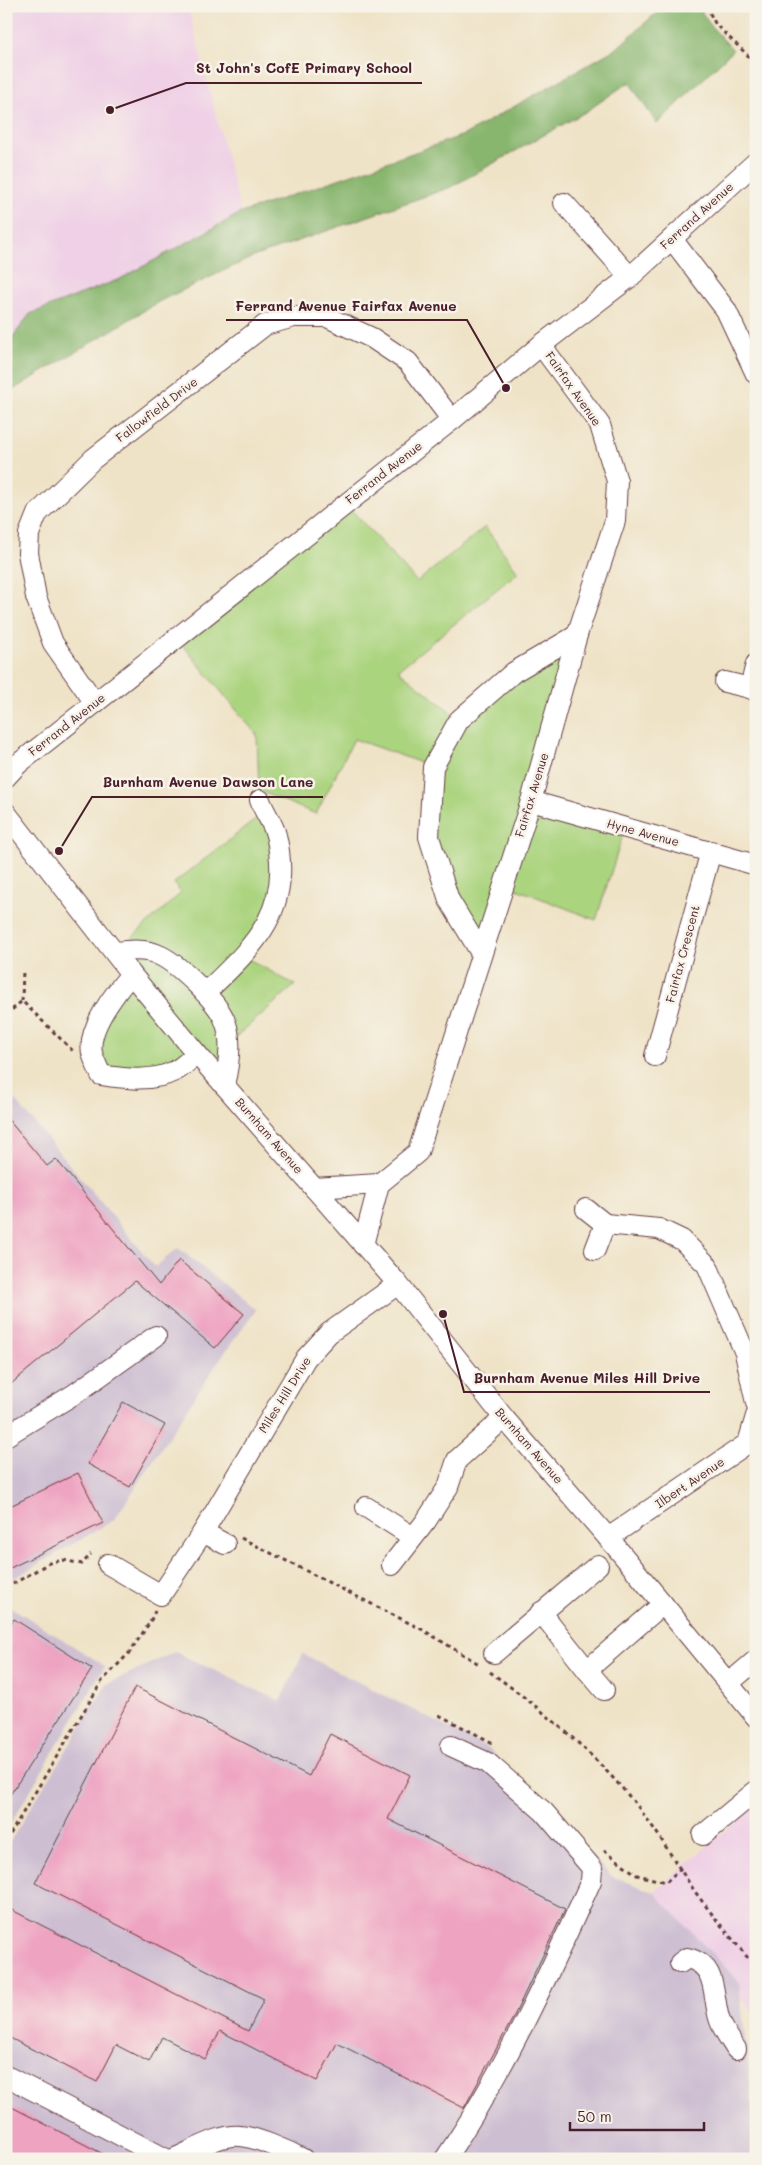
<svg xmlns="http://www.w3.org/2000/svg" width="762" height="2165" font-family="Mali,sans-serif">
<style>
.built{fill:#efd0e6}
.industrial{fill:#cdbed2}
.green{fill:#abd47f;stroke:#7a7a55}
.forest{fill:#88b66e;stroke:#696a4c}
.building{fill:#eea3c1}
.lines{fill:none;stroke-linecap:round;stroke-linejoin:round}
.minor-casing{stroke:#633c42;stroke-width:22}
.path{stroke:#633c42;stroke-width:3;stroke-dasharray:4 4;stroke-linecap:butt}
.minor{stroke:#fff;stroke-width:20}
.labels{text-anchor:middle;stroke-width:5;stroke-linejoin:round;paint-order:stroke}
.street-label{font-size:12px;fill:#4a1f2b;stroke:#f7f3e8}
.leader{fill:none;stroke:#4a1f2b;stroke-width:2}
.callout-dot{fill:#4a1f2b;stroke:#f7f3e8;stroke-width:2}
.callout-label{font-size:14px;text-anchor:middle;font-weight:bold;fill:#4a1f2b;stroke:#f7f3e8;stroke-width:5;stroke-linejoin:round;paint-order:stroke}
</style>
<rect width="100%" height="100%" fill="#f7f3e8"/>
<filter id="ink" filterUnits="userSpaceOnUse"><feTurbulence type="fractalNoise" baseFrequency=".02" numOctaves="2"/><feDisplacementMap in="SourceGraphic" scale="10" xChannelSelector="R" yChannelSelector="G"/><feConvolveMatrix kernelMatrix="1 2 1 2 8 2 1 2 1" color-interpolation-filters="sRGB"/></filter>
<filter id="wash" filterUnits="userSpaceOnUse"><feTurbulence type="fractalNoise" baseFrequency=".0096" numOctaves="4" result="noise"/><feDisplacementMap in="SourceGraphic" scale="20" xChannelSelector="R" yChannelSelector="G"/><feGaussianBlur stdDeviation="1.12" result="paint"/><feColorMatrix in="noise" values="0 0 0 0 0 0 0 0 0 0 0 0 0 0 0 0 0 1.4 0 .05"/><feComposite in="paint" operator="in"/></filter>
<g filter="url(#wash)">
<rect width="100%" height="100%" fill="#efe3c7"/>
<g class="built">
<polygon points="6,6 188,6 241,213 120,279 30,314 6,346"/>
<polygon points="756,1804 756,2014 667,1911 654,1892"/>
</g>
<g class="industrial">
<polygon points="6,1089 155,1267 178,1248 256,1310 220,1359 114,1520 6,1583"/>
<polygon points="6,1604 105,1666 6,1831"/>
<polygon points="175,1652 280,1701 303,1654 488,1748 611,1876 654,1892 739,1982 756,2139 756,2159 6,2159 6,1848 107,1684"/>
</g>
<g class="green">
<polygon points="346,504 417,582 485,527 518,572 398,670 460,719 577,635 531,801 625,828 596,920 504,884 481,953 429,837 433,767 354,739 316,814 259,791 257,735 177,638"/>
<polygon points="264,813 281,881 243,956 295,985 230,1042 228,1072 197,1054 175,1071 101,1074 97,1021 131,974 116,952 181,893 174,883"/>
</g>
<polygon class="forest" points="664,6 698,6 710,25 733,50 657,124 629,82 587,111 451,187 253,257 160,301 6,394 6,346 30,314 120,279 241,213 464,135 617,48"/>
<g id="blocks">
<g class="building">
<polygon points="6,1117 47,1166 56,1159 159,1285 179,1260 244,1314 215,1348 135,1281 6,1388"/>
<polygon points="123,1402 165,1425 130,1487 88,1464"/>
<polygon points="78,1473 103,1523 6,1570 6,1508"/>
<polygon points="14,1619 92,1669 6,1801 6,1631"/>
<polygon points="135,1687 309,1776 330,1734 410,1775 388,1819 565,1909 513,2018 464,2108 337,2043 317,2081 220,2031 205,2059 162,2037 149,2062 116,2045 97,2082 6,2036 6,1907 248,2031 264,1999 35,1883"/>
<polygon points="6,2104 113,2159 6,2159"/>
</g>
</g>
</g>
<g filter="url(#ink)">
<use href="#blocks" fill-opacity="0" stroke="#633c42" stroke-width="1"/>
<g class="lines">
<defs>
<g id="minor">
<polyline points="564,203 630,277"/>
<polyline points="672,239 726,310 756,374"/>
<polyline points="756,664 750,688 756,691"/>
<polyline points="725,682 750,688"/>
<polyline points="95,703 53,643 36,597 28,553 29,534 37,514 93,459 265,325 294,317 327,317 372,338 408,362 452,420"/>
<polyline points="6,777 18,764 452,420 541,345 630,277 756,162"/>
<polyline points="531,801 756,865"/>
<polyline points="6,813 131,974 197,1054 398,1284 504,1418 616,1547 756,1717"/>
<path d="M116 952C129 950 149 949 161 956 179 965 218 1002 225 1021 233 1041 229 1065 224 1085"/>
<polyline points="481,953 449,900 429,837 433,767 459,720 514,672 577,635"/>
<path d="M131 974C116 992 87 1028 92 1053 94 1060 98 1068 101 1075 125 1079 153 1082 175 1071 183 1067 190 1059 197 1054"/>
<path d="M205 993C254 946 294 910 276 835 273 823 264 812 260 800"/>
<polyline points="655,1056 711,851"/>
<polyline points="314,1188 379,1184"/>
<polyline points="586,1209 605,1224"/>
<polyline points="363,1245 379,1184 418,1152 531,801 577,635 615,521 617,481 600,425 541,345"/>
<polyline points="595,1250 605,1224 659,1229 682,1240 707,1265 745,1353 756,1403"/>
<polyline points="6,1436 76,1393 156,1336"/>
<polyline points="366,1507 413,1537"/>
<polyline points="203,1532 306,1358 329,1333 398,1284"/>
<polyline points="608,1538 748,1443 756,1416"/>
<polyline points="108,1564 161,1595 203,1532 225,1544"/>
<polyline points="392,1565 426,1521 448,1487 457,1460 504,1418"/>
<polyline points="541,1612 587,1670 663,1604"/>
<polyline points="494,1653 598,1565"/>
<polyline points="587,1670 604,1690"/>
<polyline points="729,1683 756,1660"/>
<polyline points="703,1835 756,1791"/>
<path d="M680 1963 687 1958C718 1965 712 1994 719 2018 722 2029 730 2039 736 2049"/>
<polyline points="6,2076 166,2159"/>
<path d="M173 2159C193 2151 219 2134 240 2136 256 2137 288 2151 303 2159"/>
<path d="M445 2159C504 2072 548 1976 591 1881L592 1868 544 1812 488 1763 451 1746"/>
</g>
</defs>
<use href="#minor" class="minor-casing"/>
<g class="path">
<polyline points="706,6 716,25 756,63"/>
<polyline points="22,1001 23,970"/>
<polyline points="6,1015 22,1001 73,1051"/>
<polyline points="241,1538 423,1630 479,1664"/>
<polyline points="6,1588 49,1563 63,1560 82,1564 91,1554"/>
<path d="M490 1672C542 1709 593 1752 634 1802 658 1831 675 1863 696 1893 715 1919 736 1943 756 1968"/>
<polyline points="439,1715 493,1743"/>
<polyline points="6,1841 102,1681 130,1652 150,1622 155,1611"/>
<polyline points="604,1850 637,1875 666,1882 681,1868"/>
</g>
<use href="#minor" class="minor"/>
</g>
</g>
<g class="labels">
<g class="street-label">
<text transform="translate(697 216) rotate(-42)" y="4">Ferrand Avenue</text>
<text transform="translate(573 389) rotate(55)" y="4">Fairfax Avenue</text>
<text transform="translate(157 410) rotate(-37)" y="4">Fallowfield Drive</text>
<text transform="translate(384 473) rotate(-38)" y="4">Ferrand Avenue</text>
<text transform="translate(67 725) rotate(-38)" y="4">Ferrand Avenue</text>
<text transform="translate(532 795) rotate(-73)" y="4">Fairfax Avenue</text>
<text transform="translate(643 833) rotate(15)" y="4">Hyne Avenue</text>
<text transform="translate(683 954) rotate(-75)" y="4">Fairfax Crescent</text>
<text transform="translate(269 1136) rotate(49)" y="4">Burnham Avenue</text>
<text transform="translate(285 1395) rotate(-58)" y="4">Miles Hill Drive</text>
<text transform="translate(529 1446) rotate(49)" y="4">Burnham Avenue</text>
<text transform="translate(690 1483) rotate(-34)" y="4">Ilbert Avenue</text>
</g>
</g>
<path class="leader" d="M110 110L186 83H422M506 388L467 320H226M59 851L92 797H323M443 1314L464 1392H710"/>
<g class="callout-dot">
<circle cx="110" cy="110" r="5"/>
<circle cx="506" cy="388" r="5"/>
<circle cx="59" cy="851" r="5"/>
<circle cx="443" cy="1314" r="5"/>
</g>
<g class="callout-label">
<text x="304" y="73">St John's CofE Primary School</text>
<text x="346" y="311">Ferrand Avenue Fairfax Avenue</text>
<text x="208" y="787">Burnham Avenue Dawson Lane</text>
<text x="587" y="1383">Burnham Avenue Miles Hill Drive</text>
</g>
<rect width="762" height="2165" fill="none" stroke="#f7f3e8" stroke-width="25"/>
<path d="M570 2122v8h134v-8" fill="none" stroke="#4a1f2b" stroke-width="2.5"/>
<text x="577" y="2122" font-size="15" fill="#4a1f2b" stroke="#f7f3e8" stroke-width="4" paint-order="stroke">50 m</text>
</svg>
